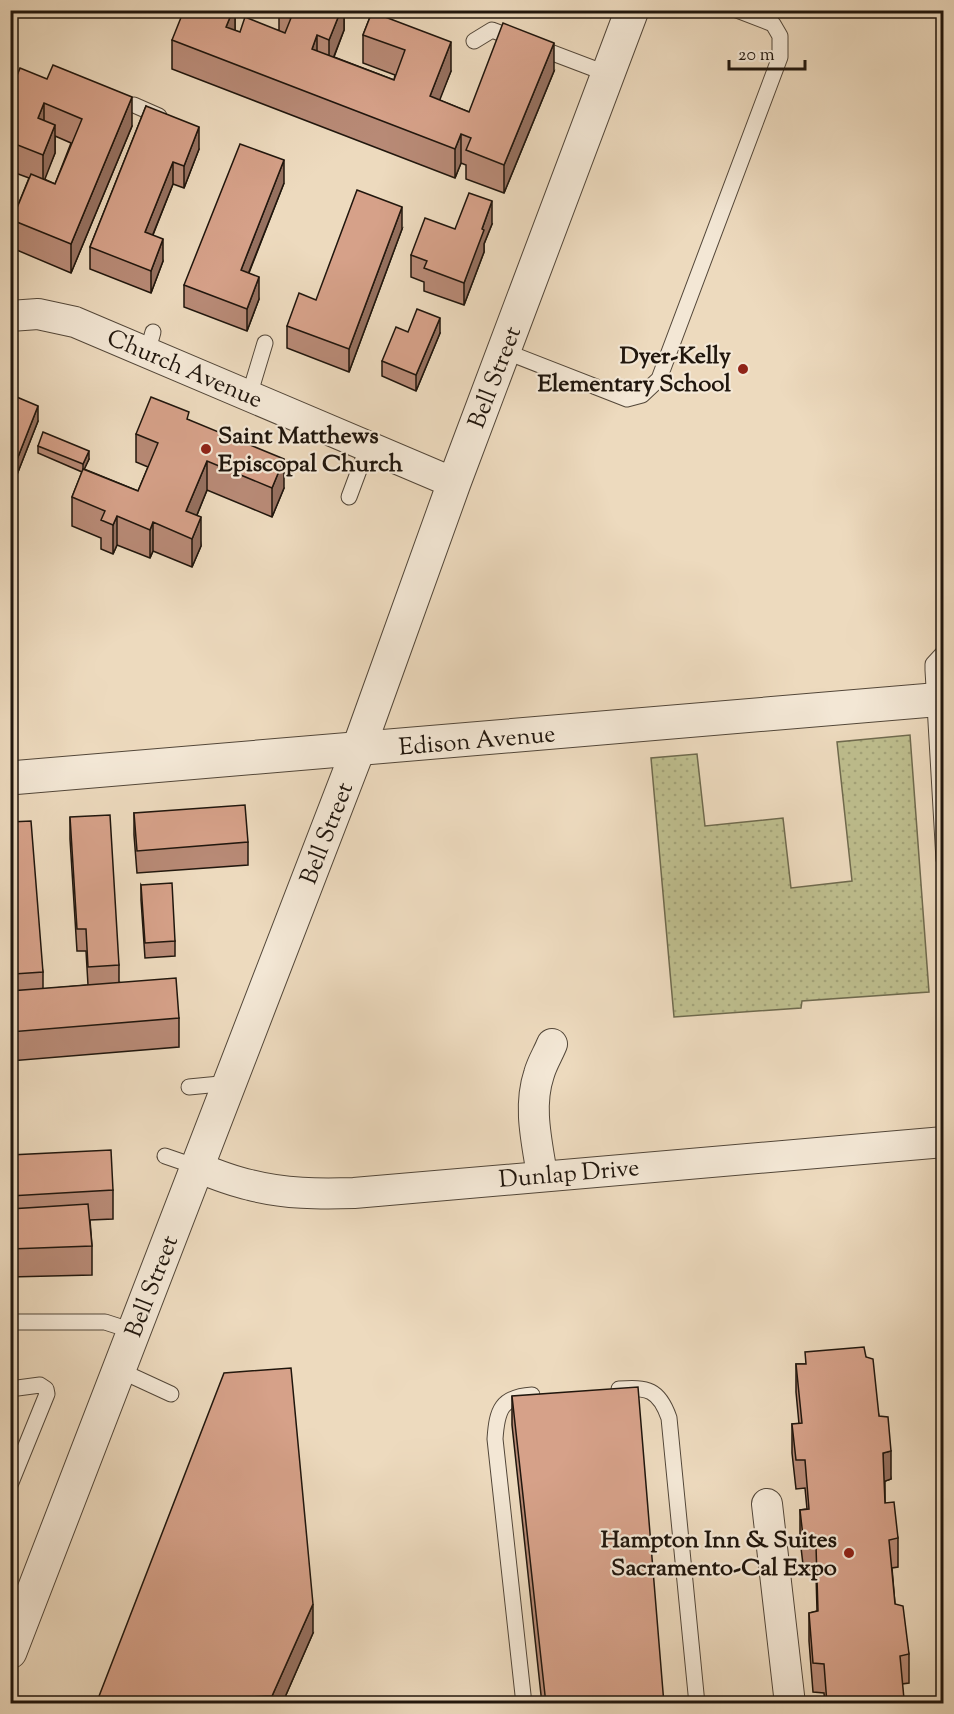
<svg xmlns="http://www.w3.org/2000/svg" width="954" height="1714" font-family="'Sorts Mill Goudy',serif">
<style>
.grass{fill:url(#grass-dots);stroke:#6f6a4e;stroke-width:1.5}
.lines{fill:none;stroke-linecap:round;stroke-linejoin:round}
.service-casing{stroke:#534739;stroke-width:17}
.minor-casing{stroke:#534739;stroke-width:32}
.tertiary-casing{stroke:#534739;stroke-width:35}
.service{stroke:#f3e7d5;stroke-width:15}
.minor{stroke:#f3e7d5;stroke-width:30}
.tertiary{stroke:#f3e7d5;stroke-width:33}
.wall{fill:#b88a76;stroke:#20160d;stroke-width:1.5;fill-rule:evenodd}
.shaded-wall{fill:#967160;stroke:#20160d;stroke-width:1.5}
.building{fill:#d6a189;stroke:#20160d;stroke-width:1.5}
.poi-dot{fill:#8f2418;stroke:#f3e7d5;stroke-width:2}
.labels{text-anchor:middle;stroke-width:4.5;stroke-linejoin:round;paint-order:stroke}
.poi-label{font-size:24px;font-weight:bold;fill:#20160d;stroke:#f3e7d5;text-anchor:end}
.street-label{font-size:24px;fill:#20160d;stroke:#f3e7d5}
</style>
<defs>
<pattern id="grass-dots" width="8" height="8" patternUnits="userSpaceOnUse" patternTransform="scale(1.5)"><rect width="8" height="8" fill="#bebe8e"/><path d="M2 2h.1M6 6h.1" fill="none" stroke="#a3a379" stroke-width="1.8" stroke-linecap="round"/></pattern>
</defs>
<rect width="100%" height="100%" fill="#eddabe"/>
<filter id="stains"><feTurbulence type="fractalNoise" baseFrequency=".00333" numOctaves="4"/><feColorMatrix values="0 0 0 0 .2 0 0 0 0 .09 0 0 0 0 .02 0 0 0 .5 -.17"/></filter>
<radialGradient id="worn" r=".72"><stop offset=".6" stop-color="#630" stop-opacity="0"/><stop offset="1" stop-color="#630" stop-opacity=".3"/></radialGradient>
<polygon class="grass" points="910,735 929,992 802,1001 801,1008 674,1017 651,758 697,754 705,826 783,818 791,888 852,881 837,742"/>
<g class="lines">
<defs>
<g id="service">
<polyline points="474,41 492,30 608,74"/>
<polyline points="134,105 159,116"/>
<polyline points="504,351 627,399 642,395 659,379 780,57 780,36 773,24 737,10"/>
<polyline points="147,353 153,332"/>
<polyline points="249,396 265,343"/>
<polyline points="349,497 368,446"/>
<polyline points="944,652 933,664 933,670 944,860"/>
<polyline points="189,1087 230,1083"/>
<polyline points="165,1156 197,1167"/>
<polyline points="10,1322 105,1322 133,1331"/>
<polyline points="119,1370 171,1394"/>
<polyline points="10,1389 40,1385 46,1389 47,1394 10,1485"/>
<path d="M619 1389C647 1387 659 1389 669 1418L697 1704"/>
<path d="M524 1704 495 1439C497 1410 501 1397 532 1395"/>
</g>
<g id="minor">
<polyline points="10,316 38,314 75,322 454,483"/>
<path d="M197 1167C214 1174 232 1181 250 1185 285 1194 319 1194 354 1193L944 1142"/>
<path d="M542 1175C537 1142 528 1107 539 1074 542 1063 548 1054 552 1044"/>
<polyline points="767,1504 790,1704"/>
</g>
<g id="tertiary">
<polyline points="10,778 944,699"/>
<polyline points="10,1652 358,750 454,483 632,10"/>
</g>
</defs>
<use href="#service" class="service-casing"/>
<use href="#minor" class="minor-casing"/>
<use href="#tertiary" class="tertiary-casing"/>
<use href="#service" class="service"/>
<use href="#minor" class="minor"/>
<use href="#tertiary" class="tertiary"/>
</g>
<g class="wall">
<polygon points="235,10 235,31 240,32 279,30 279,14 344,10 344,30 334,57 394,80 395,75 363,63 363,35 372,12 451,71 439,100 469,112 554,71 504,193 466,179 466,165 461,163 455,178 172,69 172,40"/>
<path d="M10 93 132 126 71 273 12 248V220L29 178 10 171ZM55 136 71 143 55 184 44 179 55 153Z"/>
<polygon points="146,106 199,149 184,188 173,184 153,235 163,261 151,293 90,269 90,247"/>
<polygon points="284,183 249,273 259,299 247,331 184,307 184,285"/>
<polygon points="492,224 484,244 484,252 464,305 424,291 424,282 411,277 411,255 455,229"/>
<polygon points="402,229 349,372 287,348 287,326"/>
<polygon points="408,332 440,333 416,391 382,376 382,361"/>
<polygon points="10,399 38,421 16,477 10,475"/>
<polygon points="189,420 284,488 272,517 207,490 197,515 201,546 192,567 153,551 150,558 117,545 113,554 101,549 101,538 72,526 72,497 82,472 38,453 38,446 89,459 84,469 138,491 148,467 136,462 136,434"/>
<polygon points="134,813 248,842 248,865 137,873 134,835"/>
<polygon points="70,817 119,965 119,982 179,1018 179,1047 10,1061 10,991 13,991 10,958 10,822 43,972 43,989 88,985 86,951 77,951 70,839"/>
<polygon points="141,885 175,941 175,956 145,958 141,900"/>
<polygon points="10,1155 113,1190 113,1219 90,1220 92,1246 92,1275 10,1277"/>
<polygon points="866,1357 879,1416 891,1479 885,1481 885,1503 898,1538 898,1567 892,1568 895,1604 909,1654 909,1683 902,1684 904,1704 825,1704 824,1693 813,1692 809,1641 809,1613 817,1611 816,1574 804,1573 800,1539 800,1510 807,1509 805,1488 796,1489 792,1453 792,1424 799,1424 796,1392 796,1364 805,1364"/>
<polygon points="512,1396 664,1704 542,1704 512,1425"/>
<polygon points="313,1633 282,1704 96,1704"/>
</g>
<g class="shaded-wall">
<polygon points="233,10 235,10 235,33 226,27"/>
<polygon points="341,10 344,10 344,30 329,69 329,40"/>
<polygon points="317,35 317,64 312,49"/>
<polygon points="451,42 451,71 430,125 430,96"/>
<polygon points="554,43 554,71 504,193 504,165"/>
<polygon points="132,97 132,126 71,273 71,244"/>
<polygon points="44,103 44,132 38,118"/>
<polygon points="55,125 55,153 43,184 43,155"/>
<polygon points="199,127 199,149 184,188 184,166"/>
<polygon points="461,134 461,163 455,178 455,149"/>
<polygon points="284,160 284,183 241,292 241,270"/>
<polygon points="173,162 173,184 145,254 145,232"/>
<polygon points="492,201 492,224 484,244 484,252 464,305 464,283 482,229"/>
<polygon points="402,207 402,229 349,372 349,349"/>
<polygon points="163,239 163,261 151,293 151,271"/>
<polygon points="259,277 259,299 247,331 247,309"/>
<polygon points="440,318 440,333 416,391 416,375"/>
<polygon points="38,406 38,421 16,477 16,462"/>
<polygon points="89,451 89,459 83,472 83,464"/>
<polygon points="284,459 284,488 272,517 272,488"/>
<polygon points="207,461 207,490 188,537 186,511"/>
<polygon points="117,516 117,545 113,554 113,525"/>
<polygon points="201,517 201,546 192,567 192,539"/>
<polygon points="153,522 153,551 150,558 150,530"/>
<polygon points="891,1451 891,1479 883,1482 883,1453"/>
<polygon points="313,1604 313,1633 282,1704 272,1704 272,1696"/>
<polygon points="904,1699 904,1704 896,1704 896,1701"/>
</g>
<g class="building">
<polygon points="184,10 233,10 226,27 240,32 245,17 285,33 291,18 279,14 280,10 341,10 329,40 317,35 312,49 394,80 405,50 363,35 372,12 451,42 430,96 469,112 503,23 554,43 504,165 466,150 471,138 461,134 455,149 172,40"/>
<polygon points="53,65 132,97 71,244 12,220 31,174 55,184 82,119 44,103 38,118 55,125 43,155 10,142 10,93 20,68 47,79"/>
<polygon points="146,106 199,127 184,166 173,162 145,232 163,239 151,271 90,247"/>
<polygon points="240,144 284,160 241,270 259,277 247,309 184,285"/>
<polygon points="357,190 402,207 349,349 287,326 299,293 316,300"/>
<polygon points="469,193 492,201 482,229 484,230 464,283 424,268 427,261 411,255 425,218 455,229"/>
<polygon points="417,309 440,318 416,375 382,361 396,327 408,332"/>
<polygon points="12,395 38,406 16,462 10,460 10,399"/>
<polygon points="151,397 189,412 187,419 284,459 272,488 207,461 186,511 201,517 192,539 153,522 150,530 117,516 113,525 101,520 105,511 72,497 83,469 138,491 158,443 136,434"/>
<polygon points="43,432 89,451 83,464 38,446"/>
<polygon points="245,805 248,842 137,851 134,813"/>
<polygon points="110,815 119,965 88,967 86,929 77,929 70,817"/>
<polygon points="31,821 43,972 14,974 10,935 10,822"/>
<polygon points="172,883 175,941 145,943 141,885"/>
<polygon points="176,978 179,1018 10,1032 10,991"/>
<polygon points="111,1150 113,1190 10,1196 10,1155"/>
<polygon points="88,1204 92,1246 10,1249 10,1209"/>
<polygon points="864,1347 866,1357 873,1359 879,1416 888,1417 891,1451 883,1453 885,1503 894,1502 898,1538 889,1540 895,1604 903,1606 909,1654 900,1656 904,1699 896,1701 896,1704 827,1704 824,1664 813,1663 809,1613 818,1611 816,1546 804,1545 800,1510 809,1509 805,1460 796,1460 792,1424 802,1423 796,1364 806,1364 805,1352"/>
<polygon points="291,1368 313,1604 272,1696 96,1704 224,1373"/>
<polygon points="638,1387 664,1704 546,1704 512,1396"/>
</g>
<g class="poi-dot">
<circle cx="743" cy="369" r="6"/>
<circle cx="206" cy="449" r="6"/>
<circle cx="849" cy="1553" r="6"/>
</g>
<g class="labels">
<g class="poi-label">
<text x="731" y="363">Dyer-Kelly<tspan x="731" dy="28">Elementary School</tspan></text>
<text x="218" y="443" text-anchor="start">Saint Matthews<tspan x="218" dy="28">Episcopal Church</tspan></text>
<text x="837" y="1547">Hampton Inn &amp; Suites<tspan x="837" dy="28">Sacramento-Cal Expo</tspan></text>
</g>
<g class="street-label">
<text transform="translate(185 368) rotate(23)" y="8">Church Avenue</text>
<text transform="translate(494 377) rotate(-69)" y="8">Bell Street</text>
<text transform="translate(477 740) rotate(-5)" y="8">Edison Avenue</text>
<text transform="translate(326 833) rotate(-69)" y="8">Bell Street</text>
<text transform="translate(569 1173) rotate(-5)" y="8">Dunlap Drive</text>
<text transform="translate(151 1286) rotate(-69)" y="8">Bell Street</text>
</g>
</g>
<rect width="954" height="1714" fill="none" stroke="#eddabe" stroke-width="36"/>
<rect x="12" y="12" width="930" height="1690" fill="none" stroke="#20160d" stroke-width="3"/>
<rect x="18" y="18" width="918" height="1678" fill="none" stroke="#20160d" stroke-width="1.5"/>
<path d="M729 60v9h76v-9" fill="none" stroke="#20160d" stroke-width="3"/>
<text x="738" y="60" font-size="18" fill="#20160d" stroke="#f3e7d5" stroke-width="4.5" paint-order="stroke">20 m</text>
<rect width="100%" height="100%" filter="url(#stains)"/>
<rect width="100%" height="100%" fill="url(#worn)"/>
</svg>
